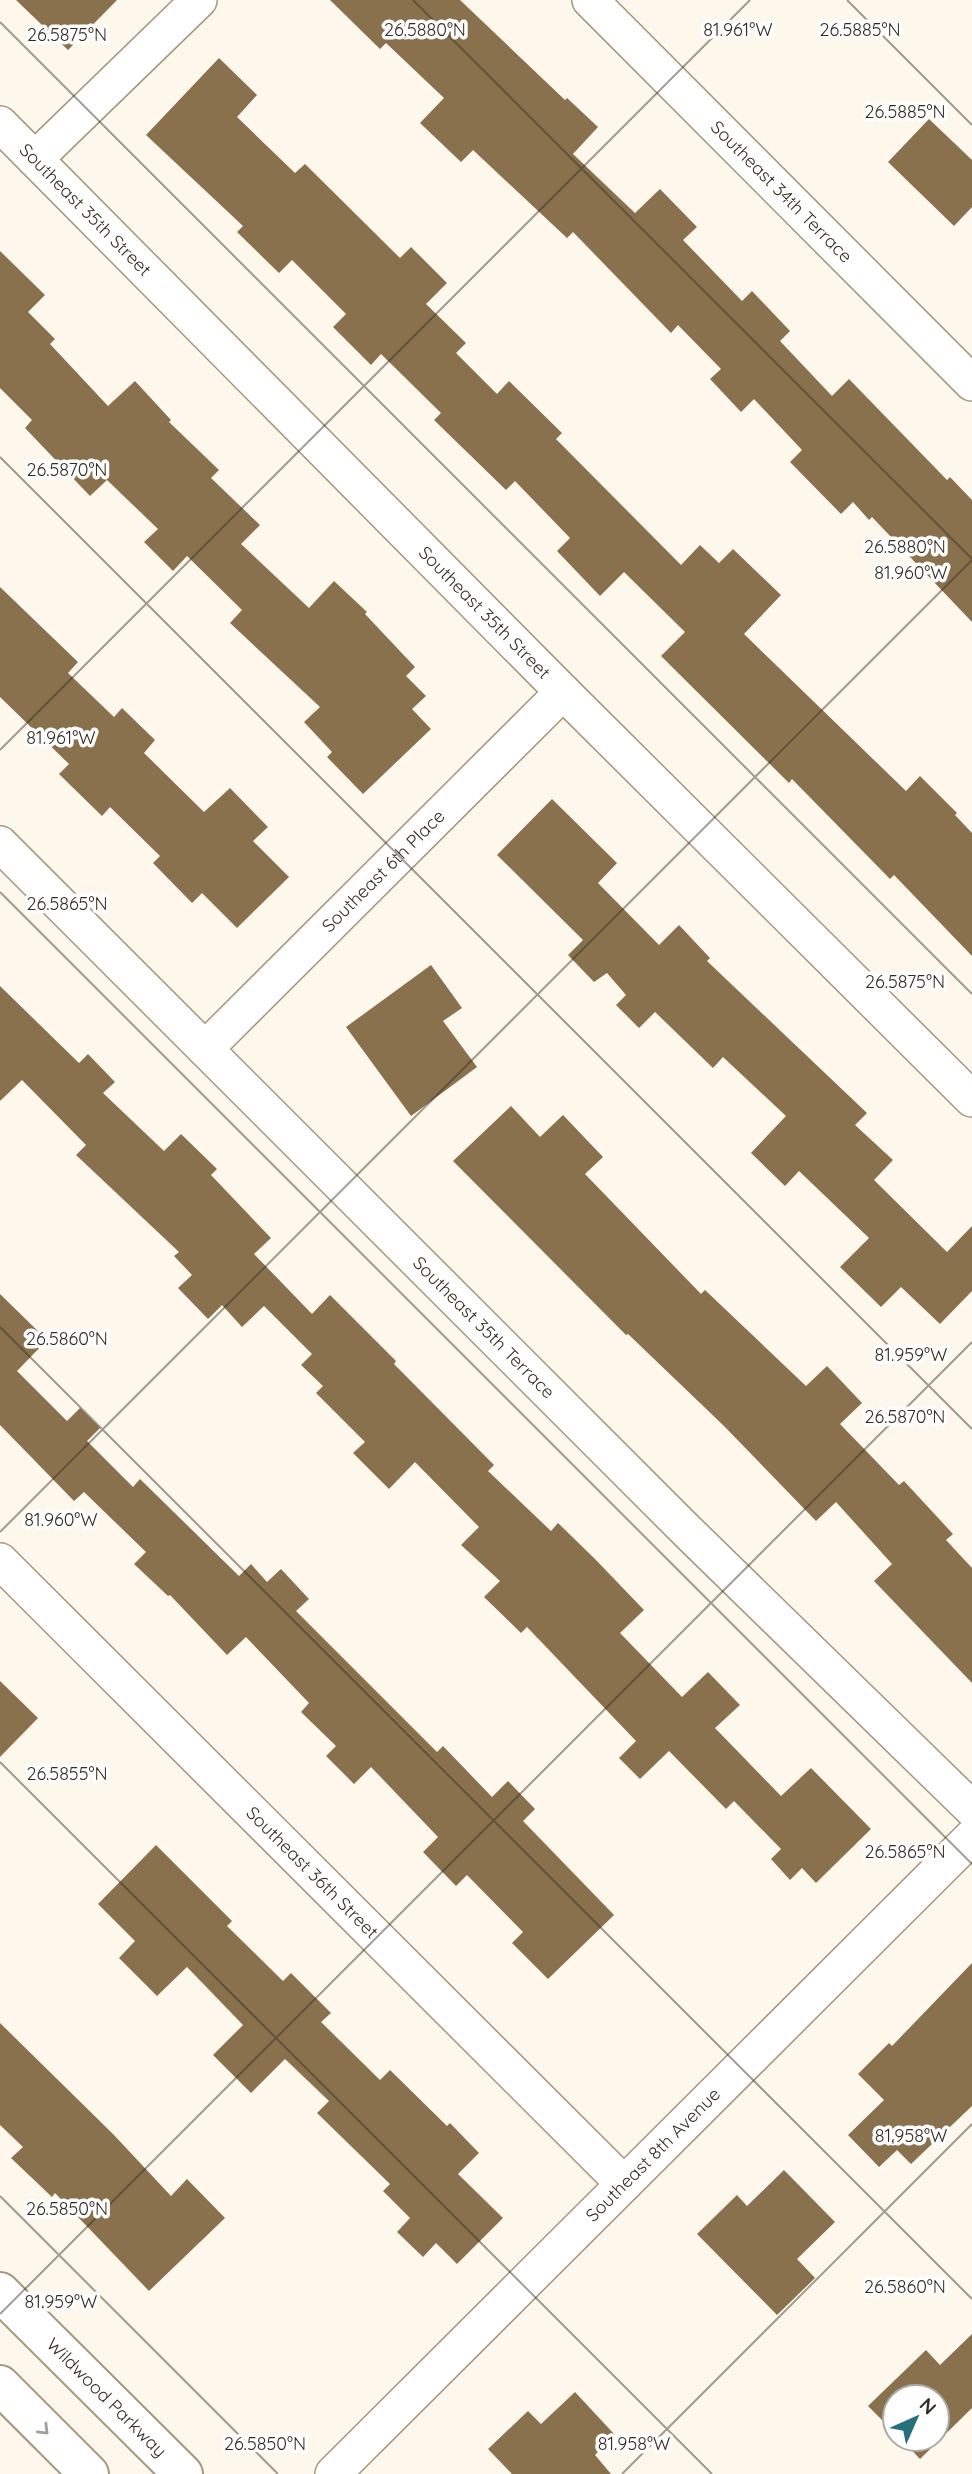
<svg xmlns="http://www.w3.org/2000/svg" width="972" height="2474" font-family="Quicksand,sans-serif">
<style>
.building{fill:#89714e}
.lines{fill:none;stroke-linecap:round;stroke-linejoin:round}
.street-casing{stroke:#a7957d;stroke-width:38}
.secondary-casing{stroke:#a7957d;stroke-width:42}
.street{stroke:#fff;stroke-width:35}
.secondary{stroke:#fff;stroke-width:38}
.oneway{stroke:#a3a09c}
.ticks{fill:none;stroke:#332c22;stroke-width:2;stroke-opacity:0.45}
.labels{text-anchor:middle;stroke-width:7;stroke-linejoin:round;paint-order:stroke}
.street-label{font-size:18px;fill:#332c22;stroke:#fff}
.ticks-label{font-size:18px;text-anchor:middle;fill:#332c22;stroke:#fff;stroke-width:7;stroke-linejoin:round;paint-order:stroke}
</style>
<rect width="100%" height="100%" fill="#fef7ec"/>
<g class="building">
<polygon points="16,0 117,0 68,50"/>
<polygon points="330,0 460,0 565,100 567,98 598,127 573,154 635,213 660,189 697,227 683,240 742,301 752,291 790,331 780,341 832,396 849,379 947,480 950,477 972,500 972,622 872,517 869,520 853,502 841,514 790,462 802,450 754,399 741,412 710,379 721,369 678,325 671,333 573,232 567,238 473,150 461,162 420,123 444,98 386,43 380,49"/>
<polygon points="219,58 257,95 237,117 295,173 305,164 400,258 411,247 447,283 426,304 466,343 456,353 497,394 509,381 562,433 556,439 681,565 700,545 719,563 733,549 781,595 744,634 906,791 920,776 957,813 955,815 972,833 972,956 894,875 890,879 792,779 789,783 661,656 685,632 624,572 600,596 557,551 570,538 515,481 506,490 434,420 441,413 381,354 371,365 333,327 346,314 292,260 279,273 237,232 243,226 146,135"/>
<polygon points="929,119 972,160 972,207 954,226 888,162"/>
<polygon points="0,251 45,295 28,312 55,339 50,344 108,406 135,381 171,420 169,422 219,470 211,478 260,525 241,544 309,608 334,581 367,612 365,614 415,667 406,676 426,696 412,709 431,729 363,794 327,757 332,752 304,722 320,707 230,623 242,610 187,556 173,571 144,542 158,529 107,480 90,496 25,428 32,420 0,388"/>
<polygon points="0,587 78,662 68,673 114,717 122,708 155,740 144,753 204,812 230,788 268,827 253,841 289,877 237,928 202,893 192,903 153,863 160,856 110,807 102,816 59,774 69,764 0,697"/>
<polygon points="552,799 617,863 598,883 659,945 679,925 710,958 707,961 867,1113 855,1125 893,1160 874,1180 947,1252 972,1226 972,1291 940,1324 901,1287 881,1307 840,1267 869,1238 799,1171 785,1186 751,1153 786,1116 723,1057 713,1068 655,1012 639,1028 616,1005 626,995 607,973 594,982 568,955 583,940 497,855"/>
<polygon points="431,965 462,1008 443,1021 477,1067 411,1116 346,1027"/>
<polygon points="0,986 79,1063 88,1054 115,1082 103,1093 164,1151 181,1134 217,1169 211,1175 271,1238 254,1254 312,1314 330,1295 396,1361 394,1364 494,1465 488,1471 551,1531 558,1523 595,1559 644,1610 620,1633 682,1697 708,1672 740,1705 715,1728 781,1796 811,1768 871,1829 816,1883 802,1868 790,1880 771,1859 781,1849 734,1801 726,1809 669,1751 640,1779 619,1758 636,1741 527,1627 521,1633 484,1597 500,1581 461,1545 479,1527 415,1462 389,1489 353,1453 365,1442 316,1393 323,1386 301,1365 312,1354 264,1306 242,1327 222,1305 208,1319 178,1288 192,1275 174,1256 179,1252 76,1155 86,1145 22,1080 0,1101"/>
<polygon points="511,1106 540,1137 563,1115 603,1157 585,1174 701,1294 705,1290 806,1386 827,1366 862,1403 840,1424 899,1485 904,1481 953,1534 946,1540 972,1568 972,1683 874,1581 892,1564 836,1502 816,1521 724,1426 628,1334 626,1335 453,1161"/>
<polygon points="0,1294 47,1340 17,1371 67,1421 80,1408 100,1428 87,1441 133,1487 140,1479 239,1576 251,1564 267,1582 281,1569 309,1599 296,1611 437,1752 443,1746 492,1797 508,1781 535,1809 523,1821 614,1915 548,1979 512,1943 523,1932 467,1875 456,1886 423,1852 438,1837 371,1767 354,1784 326,1756 336,1746 301,1712 309,1703 246,1637 227,1655 170,1595 168,1596 134,1564 146,1552 84,1492 74,1501 0,1425"/>
<polygon points="0,1681 38,1718 0,1757"/>
<polygon points="156,1845 232,1921 227,1926 283,1981 291,1973 331,2013 321,2022 380,2080 390,2070 447,2126 450,2123 479,2153 458,2174 503,2218 457,2264 436,2243 423,2257 397,2232 410,2218 383,2191 390,2184 317,2113 329,2101 285,2059 251,2093 213,2055 243,2025 187,1967 157,1996 119,1958 135,1941 98,1904"/>
<polygon points="972,1963 972,2106 911,2164 897,2150 879,2167 848,2135 884,2100 858,2074 889,2043 892,2046"/>
<polygon points="0,2023 113,2134 171,2196 187,2179 225,2218 149,2291 55,2193 52,2197 11,2158 23,2147 0,2125"/>
<polygon points="784,2170 835,2222 797,2259 815,2278 777,2315 697,2234 737,2195 747,2206"/>
<polygon points="972,2334 972,2408 920,2459 901,2439 937,2439 937,2397 895,2397 895,2433 868,2406 926,2350 940,2365"/>
<polygon points="575,2392 615,2435 595,2455 611,2474 512,2474 488,2449 528,2411 541,2424"/>
</g>
<g class="lines">
<defs>
<g id="street">
<path id="s1" d="M590 0 972 383"/>
<path id="s2" d="M0 124 563 692 972 1099"/>
<polyline points="35,159 199,0"/>
<path id="s3" d="M0 844 688 1532 972 1809"/>
<path id="s4" d="M205 1049 563 692"/>
<path id="s5" d="M0 1561 624 2184"/>
<path id="s6" d="M333 2474 972 1837"/>
</g>
<g id="secondary">
<path id="s7" d="M0 2292 183 2474"/>
<polyline points="0,2385 89,2474"/>
</g>
</defs>
<use href="#street" class="street-casing"/>
<use href="#secondary" class="secondary-casing"/>
<use href="#street" class="street"/>
<use href="#secondary" class="secondary"/>
</g>
<defs><path id="oneway-chevron" d="M-2-3.5L2.5 0L-2 3.5" fill="none" stroke-width="1.6" stroke-linecap="round" stroke-linejoin="round" transform="scale(1.75)"/></defs>
<use class="oneway" href="#oneway-chevron" transform="translate(44 2430) rotate(45)"/>
<path class="ticks" d="M413 0 972 559M847 0 972 125M0 22 972 994M0 457 972 1429M0 750 750 0M0 892 972 1864M0 1327 972 2299M0 1532 972 560M0 1762 712 2474M0 2196 278 2474M0 2314 972 1342M622 2474 972 2124"/>
<g class="labels">
<g class="street-label">
<text dy="6" stroke="none"><textPath href="#s1" startOffset="271">Southeast 34th Terrace</textPath></text>
<text dy="6" stroke="none"><textPath href="#s2" startOffset="121">Southeast 35th Street</textPath></text>
<text dy="6" stroke="none"><textPath href="#s2" startOffset="688">Southeast 35th Street</textPath></text>
<text dy="6" stroke="none"><textPath href="#s4" startOffset="252">Southeast 6th Place</textPath></text>
<text dy="6" stroke="none"><textPath href="#s3" startOffset="684">Southeast 35th Terrace</textPath></text>
<text dy="6" stroke="none"><textPath href="#s5" startOffset="441">Southeast 36th Street</textPath></text>
<text dy="6" stroke="none"><textPath href="#s6" startOffset="452">Southeast 8th Avenue</textPath></text>
<text dy="6" stroke="none"><textPath href="#s7" startOffset="150">Wildwood Parkway</textPath></text>
</g>
</g>
<g class="ticks-label">
<text x="425" y="36">26.5880°N</text>
<text x="738" y="36">81.961°W</text>
<text x="860" y="36">26.5885°N</text>
<text x="67" y="41">26.5875°N</text>
<text x="905" y="118">26.5885°N</text>
<text x="67" y="476">26.5870°N</text>
<text x="905" y="553">26.5880°N</text>
<text x="911" y="579">81.960°W</text>
<text x="61" y="744">81.961°W</text>
<text x="67" y="910">26.5865°N</text>
<text x="905" y="988">26.5875°N</text>
<text x="67" y="1345">26.5860°N</text>
<text x="911" y="1361">81.959°W</text>
<text x="905" y="1423">26.5870°N</text>
<text x="61" y="1526">81.960°W</text>
<text x="67" y="1780">26.5855°N</text>
<text x="905" y="1858">26.5865°N</text>
<text x="911" y="2142">81.958°W</text>
<text x="67" y="2215">26.5850°N</text>
<text x="905" y="2293">26.5860°N</text>
<text x="61" y="2308">81.959°W</text>
<text x="265" y="2450">26.5850°N</text>
<text x="634" y="2450">81.958°W</text>
</g>
<g transform="translate(916 2418) rotate(45)"><circle r="33" fill="#ffffff" stroke="#adaba7" stroke-width="2"/>
<path d="M0-5L12 26L0 18L-12 26Z" fill="#27707a"/>
<text y="-10" font-size="19" font-weight="bold" text-anchor="middle" fill="#332c22">N</text>
</g>
</svg>
